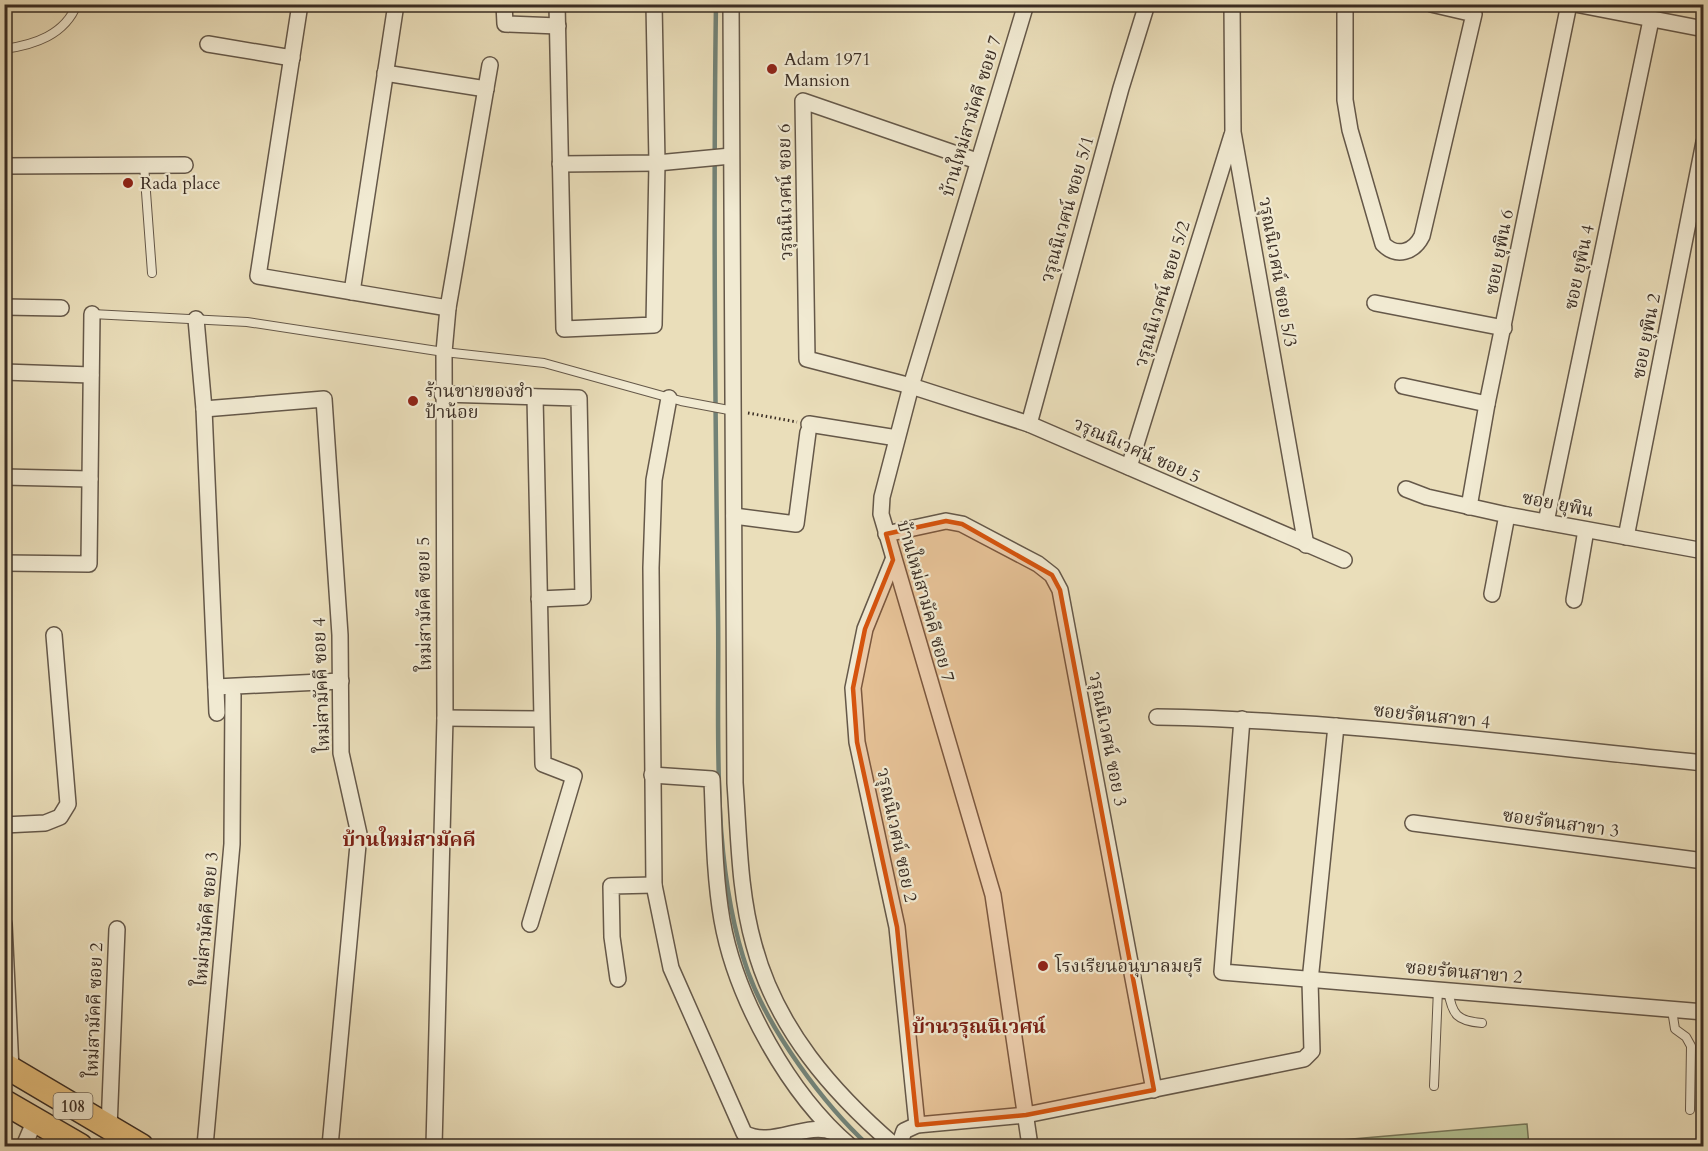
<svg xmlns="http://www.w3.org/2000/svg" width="1708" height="1151" font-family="Cardo,'Noto Serif Thai',serif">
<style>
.green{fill:#b2c293;stroke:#76775b;stroke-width:1.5}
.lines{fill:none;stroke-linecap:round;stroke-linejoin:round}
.stream{stroke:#728277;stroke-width:4.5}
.lane-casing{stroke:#655849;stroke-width:10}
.street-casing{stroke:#655849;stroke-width:18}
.primary-casing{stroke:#392c23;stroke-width:27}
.path{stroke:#392c23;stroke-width:3;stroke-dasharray:1.5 3;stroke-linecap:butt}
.lane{stroke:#f1ead2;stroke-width:8}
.street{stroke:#f1ead2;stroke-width:15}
.primary{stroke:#e5bf7d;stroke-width:24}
.marked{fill:#d6540e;fill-opacity:0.2;stroke:#d6540e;stroke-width:4.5;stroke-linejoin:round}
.poi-dot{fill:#8f2418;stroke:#f1ead2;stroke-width:2}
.labels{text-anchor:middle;stroke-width:4.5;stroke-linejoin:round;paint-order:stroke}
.shield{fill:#f1ead2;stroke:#706558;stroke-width:1.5}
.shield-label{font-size:16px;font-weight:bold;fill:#392c23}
.poi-label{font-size:18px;fill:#392c23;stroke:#f1ead2;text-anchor:start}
.street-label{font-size:18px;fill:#392c23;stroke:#f1ead2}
.neighbourhood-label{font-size:20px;font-weight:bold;fill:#7a1f14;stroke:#f1ead2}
</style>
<rect width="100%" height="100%" fill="#eadeba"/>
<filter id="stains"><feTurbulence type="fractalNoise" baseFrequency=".00333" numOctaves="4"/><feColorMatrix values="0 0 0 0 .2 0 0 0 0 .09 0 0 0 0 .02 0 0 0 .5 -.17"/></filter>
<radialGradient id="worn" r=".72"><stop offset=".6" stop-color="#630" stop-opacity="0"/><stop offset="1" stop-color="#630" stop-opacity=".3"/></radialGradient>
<polygon class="green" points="1527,1124 1529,1146 1271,1146"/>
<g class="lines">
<path class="stream" d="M716 4C713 207 715 409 718 611 720 728 709 861 748 972 769 1030 823 1104 869 1146"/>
<defs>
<g id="lane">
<path d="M4 49C34 45 65 35 77 4"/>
<polyline points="144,165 152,273"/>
<polyline points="92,314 247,322 444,352 544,363 681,401 734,411"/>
<path d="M1448 990C1452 1015 1457 1021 1482 1023"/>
<polyline points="1672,1010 1675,1029 1686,1037 1691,1046 1690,1110"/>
<polyline points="1434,1086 1438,989"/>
</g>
<g id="street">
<polyline points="300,4 258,276 448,308"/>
<polyline points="504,4 505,24 558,26"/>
<polyline points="557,4 564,329 654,325 657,163 654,4"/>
<path d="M731 4 735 783C739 837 739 892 754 945 776 1028 832 1092 895 1146"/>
<polyline points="1026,4 911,386 882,497 881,514 993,895 1030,1146"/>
<polyline points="1232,4 1233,132 1306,545"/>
<path d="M1345 4V100L1350 130 1383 244C1397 258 1414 252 1422 236L1474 14 1431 4"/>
<polyline points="1575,4 1704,29"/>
<polyline points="208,44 292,58"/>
<polyline points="385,73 486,89"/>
<polyline points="977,161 803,101 807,359 911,386 1029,424 1344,560"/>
<polyline points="560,164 657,163 731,156"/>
<polyline points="4,166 185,165"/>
<polyline points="352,292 396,4"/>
<polyline points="1375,303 1504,328"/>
<polyline points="4,307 61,308"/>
<polyline points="196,319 204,409 217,713"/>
<polyline points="4,372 91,375"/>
<polyline points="1403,386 1487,404"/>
<polyline points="442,394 579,398 583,597 539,599"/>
<path d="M669 398 654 480 651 568 654 885 671 968 744 1133C770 1149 806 1121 833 1132"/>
<polyline points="204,409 324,399 340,635 341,753 359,834 330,1146"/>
<polyline points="809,424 897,438"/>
<polyline points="1029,424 1121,88 1147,4"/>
<polyline points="1129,467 1232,135"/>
<polyline points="4,477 90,479"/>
<polyline points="1406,489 1427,497 1507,515 1704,551"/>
<polyline points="1469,507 1487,404 1569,4"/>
<polyline points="734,516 796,524 808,432"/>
<polyline points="1546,522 1651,20"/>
<polyline points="886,534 946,521 962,524 1038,564 1052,575 1060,590 1154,1090"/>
<polyline points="1626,537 1704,142"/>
<polyline points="893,560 865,629 853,688 857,742 897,927 917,1125"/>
<polyline points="4,563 89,564 92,314"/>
<polyline points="1492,594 1507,515"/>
<polyline points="1574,600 1586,530"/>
<polyline points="216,687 341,681"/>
<path d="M1157 717C1339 720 1522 745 1704 763"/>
<polyline points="445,718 541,719"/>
<polyline points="1242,719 1222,972 1704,1012"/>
<path d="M652 775 712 779C714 826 714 874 722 920 736 999 789 1094 850 1146"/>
<polyline points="1413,823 1704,861"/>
<polyline points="4,825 45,823 60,817 68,804 54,635"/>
<polyline points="4,924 11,1069"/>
<polyline points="530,924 574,776 543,764 535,397"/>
<polyline points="618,979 612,937 611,886 654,885"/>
<polyline points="109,1128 117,929"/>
<polyline points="24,1146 35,1120"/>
<polyline points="205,1146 232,844 233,695"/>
<polyline points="434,1146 445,718 444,352 448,308 490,65"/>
<polyline points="899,1146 904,1131 917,1125 1026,1115 1304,1059 1312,1051 1310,981 1336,726"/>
</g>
<g id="primary">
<polyline points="4,1065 141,1146"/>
<polyline points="4,1102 80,1146"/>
</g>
</defs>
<use href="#lane" class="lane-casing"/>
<use href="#street" class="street-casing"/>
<use href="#primary" class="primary-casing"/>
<polyline class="path" points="748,413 797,422"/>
<use href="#lane" class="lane"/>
<use href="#street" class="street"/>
<use href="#primary" class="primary"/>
</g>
<path class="marked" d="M946 521 962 524 1052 575 1060 590 1154 1090 1026 1115 917 1125 897 927 857 742 853 688 865 629 893 560 886 534Z"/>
<g class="poi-dot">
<circle cx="772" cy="69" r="6"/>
<circle cx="128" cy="183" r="6"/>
<circle cx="413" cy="401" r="6"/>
<circle cx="1043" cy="966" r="6"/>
</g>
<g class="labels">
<rect class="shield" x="53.5" y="1093" width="39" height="26" rx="4.5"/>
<g class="shield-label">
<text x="73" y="1112">108</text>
</g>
<g class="poi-label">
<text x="784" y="65">Adam 1971<tspan x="784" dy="21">Mansion</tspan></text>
<text x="140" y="189">Rada place</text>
<text x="425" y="397">ร้านขายของชำ<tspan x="425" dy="21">ป้าน้อย</tspan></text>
<text x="1055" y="972">โรงเรียนอนุบาลมยุรี</text>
</g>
<g class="street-label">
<text transform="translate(971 116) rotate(-73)" y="6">บ้านใหม่สามัคคี ซอย 7</text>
<text transform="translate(785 192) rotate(-91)" y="6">วรุณนิเวศน์ ซอย 6</text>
<text transform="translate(1067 209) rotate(-74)" y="6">วรุณนิเวศน์ ซอย 5/1</text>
<text transform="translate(1499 252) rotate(-79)" y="6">ซอย ยุพิน 6</text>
<text transform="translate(1579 267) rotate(-78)" y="6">ซอย ยุพิน 4</text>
<text transform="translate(1278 272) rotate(80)" y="6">วรุณนิเวศน์ ซอย 5/3</text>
<text transform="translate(1162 294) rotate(-73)" y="6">วรุณนิเวศน์ ซอย 5/2</text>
<text transform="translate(1646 336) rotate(-79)" y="6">ซอย ยุพิน 2</text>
<text transform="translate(1137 450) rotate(24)" y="6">วรุณนิเวศน์ ซอย 5</text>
<text transform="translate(1558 504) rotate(11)" y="6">ซอย ยุพิน</text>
<text transform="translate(926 601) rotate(74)" y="6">บ้านใหม่สามัคคี ซอย 7</text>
<text transform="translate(424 604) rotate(-91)" y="6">ใหม่สามัคคี ซอย 5</text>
<text transform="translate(321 685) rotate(-92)" y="6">ใหม่สามัคคี ซอย 4</text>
<text transform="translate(1432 716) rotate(6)" y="6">ซอยรัตนสาขา 4</text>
<text transform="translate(1108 739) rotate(79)" y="6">วรุณนิเวศน์ ซอย 3</text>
<text transform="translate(1561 823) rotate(8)" y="6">ซอยรัตนสาขา 3</text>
<text transform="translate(897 835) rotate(78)" y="6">วรุณนิเวศน์ ซอย 2</text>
<text transform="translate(206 919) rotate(-85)" y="6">ใหม่สามัคคี ซอย 3</text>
<text transform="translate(1464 972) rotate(5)" y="6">ซอยรัตนสาขา 2</text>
<text transform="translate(94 1010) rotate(-88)" y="6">ใหม่สามัคคี ซอย 2</text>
</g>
<g class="neighbourhood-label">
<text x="409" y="846">บ้านใหม่สามัคคี</text>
<text x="979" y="1033">บ้านวรุณนิเวศน์</text>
</g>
</g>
<rect width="1708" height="1151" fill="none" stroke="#eadeba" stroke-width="24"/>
<rect x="6" y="6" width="1696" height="1139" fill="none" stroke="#392c23" stroke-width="3"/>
<rect x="12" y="12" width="1684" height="1127" fill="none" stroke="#392c23" stroke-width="1.5"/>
<rect width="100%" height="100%" filter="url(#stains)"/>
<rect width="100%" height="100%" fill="url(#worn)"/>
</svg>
